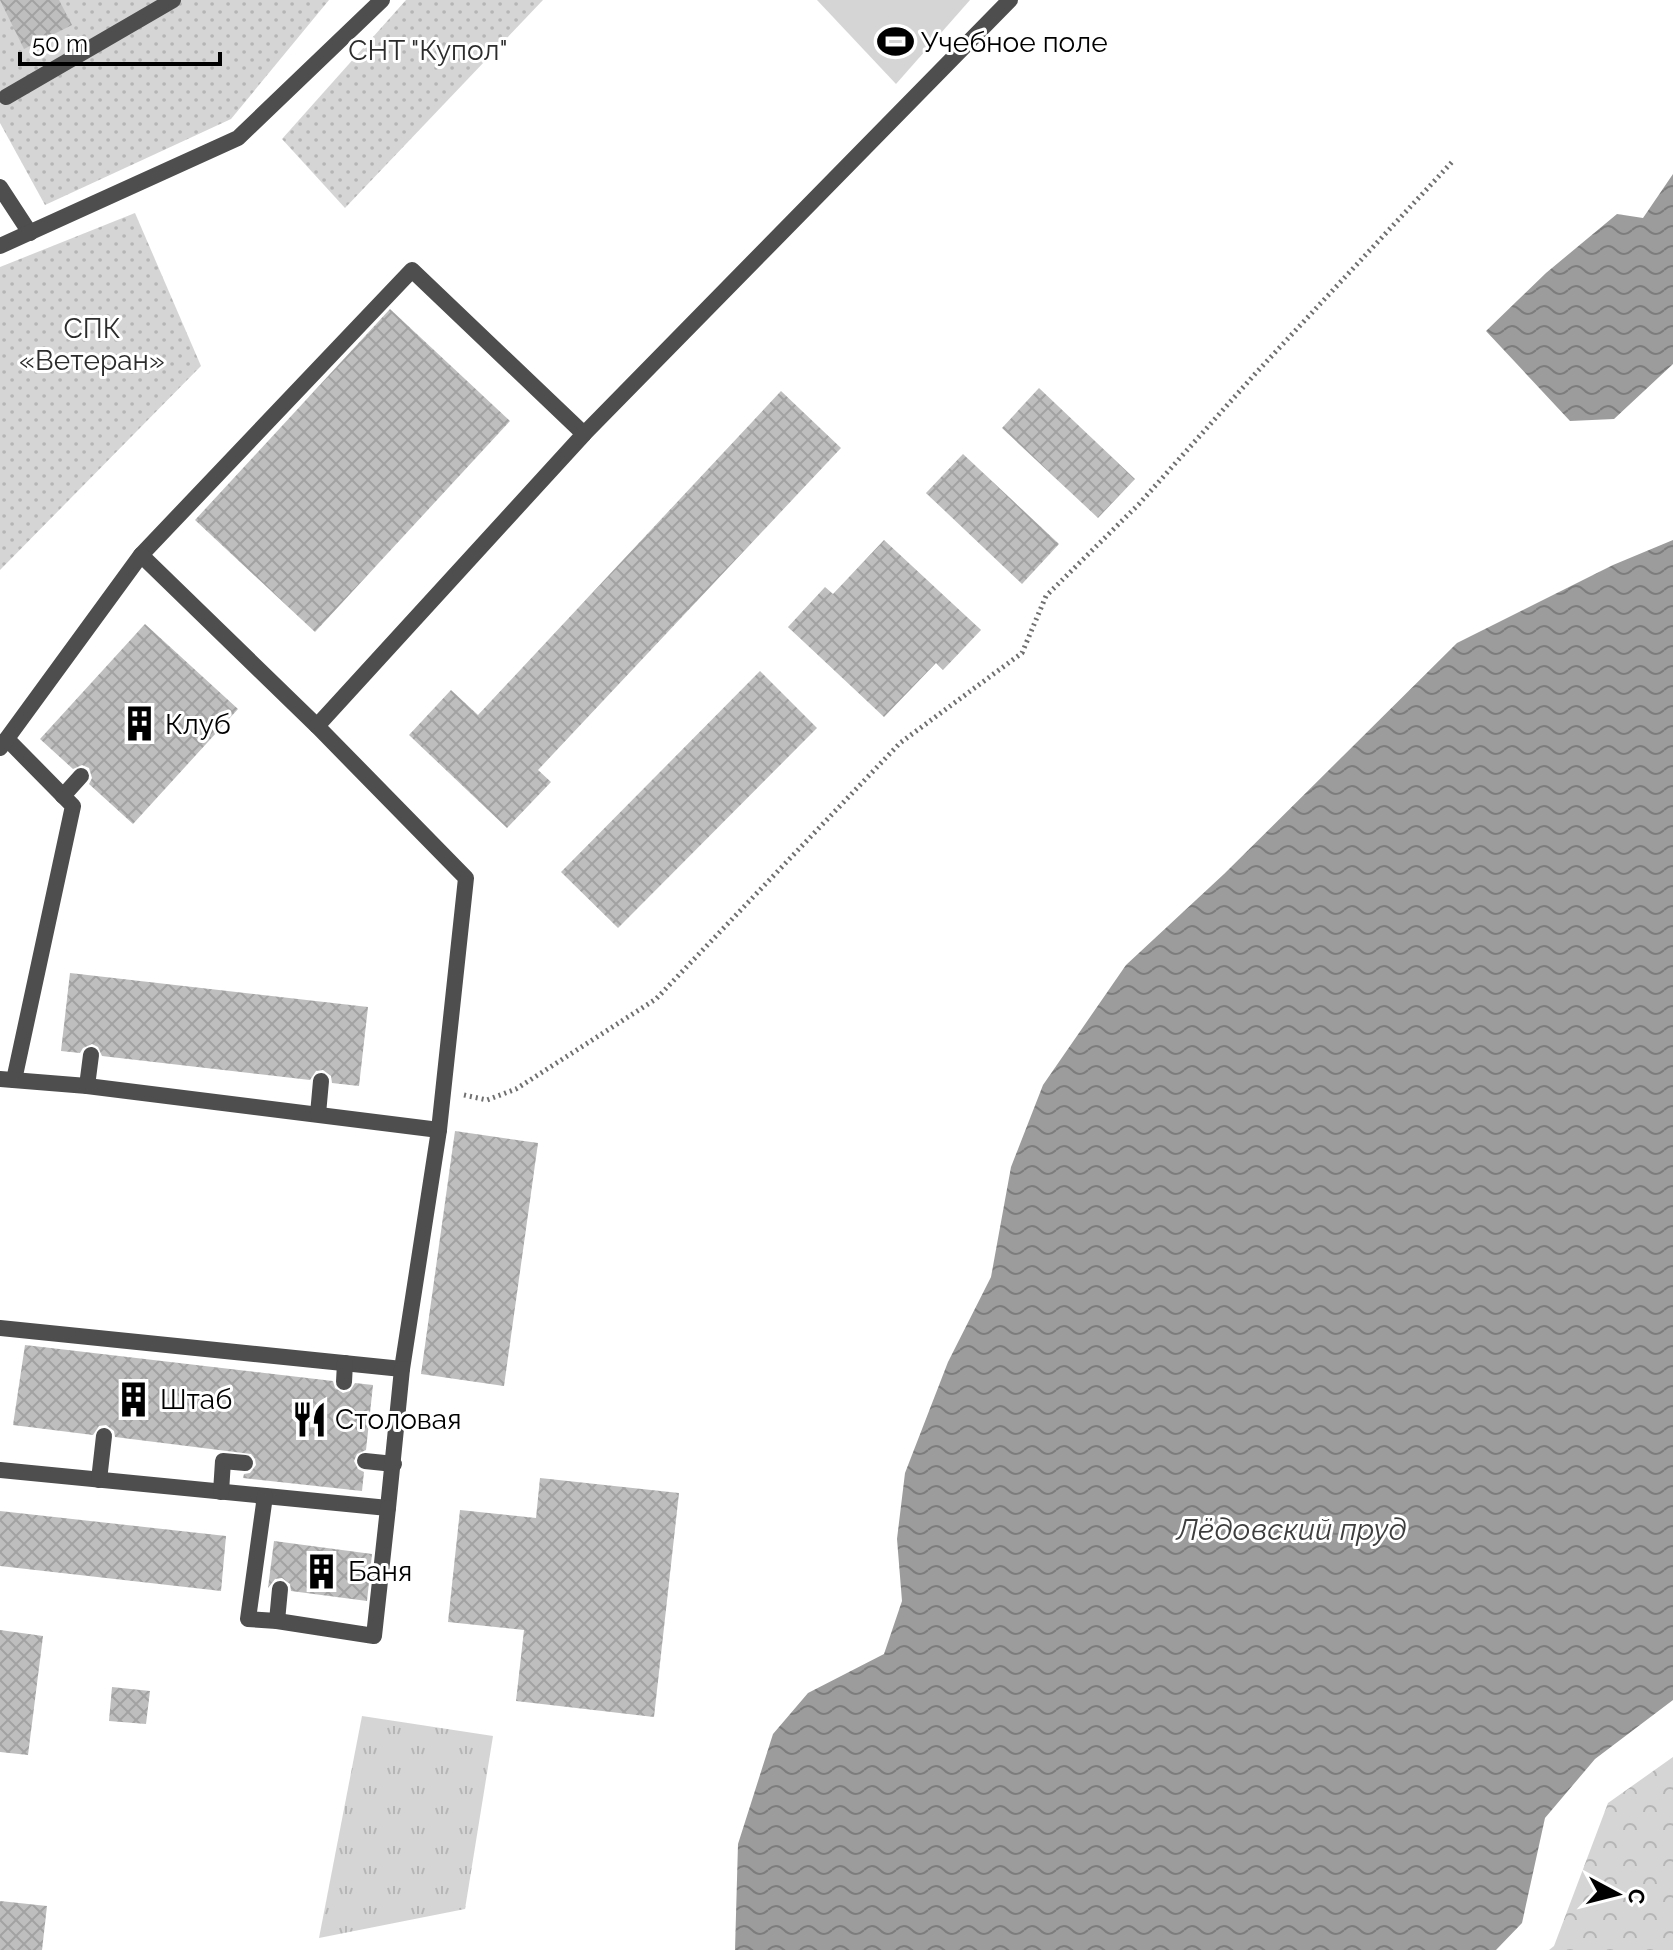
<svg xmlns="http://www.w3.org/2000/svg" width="1673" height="1950" font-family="Raleway,sans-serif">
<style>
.grass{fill:url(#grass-dots)}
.forest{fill:url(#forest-crowns)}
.park{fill:url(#park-tufts)}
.pitch{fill:#d5d5d5}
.water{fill:url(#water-waves)}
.building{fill:url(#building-cross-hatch)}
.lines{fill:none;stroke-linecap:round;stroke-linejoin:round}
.path{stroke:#707070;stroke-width:5;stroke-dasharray:2 4;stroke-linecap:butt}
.service{stroke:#4e4e4e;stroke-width:16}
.minor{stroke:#4e4e4e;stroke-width:16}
.labels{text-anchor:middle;stroke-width:6;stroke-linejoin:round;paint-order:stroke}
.poi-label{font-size:28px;fill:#000;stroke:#fff;text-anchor:start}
.park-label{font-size:28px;fill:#2c2c2c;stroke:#fff}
.water-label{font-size:30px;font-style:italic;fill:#3d3d3d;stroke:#fff}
</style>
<defs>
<pattern id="grass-dots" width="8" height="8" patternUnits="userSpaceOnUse" patternTransform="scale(2)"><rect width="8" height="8" fill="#d5d5d5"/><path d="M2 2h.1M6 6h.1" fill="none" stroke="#b5b5b5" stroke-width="1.8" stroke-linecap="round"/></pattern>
<pattern id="forest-crowns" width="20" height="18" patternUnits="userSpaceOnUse" patternTransform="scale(2)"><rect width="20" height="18" fill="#d5d5d5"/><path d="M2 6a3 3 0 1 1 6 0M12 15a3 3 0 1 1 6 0" fill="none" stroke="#b5b5b5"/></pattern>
<pattern id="park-tufts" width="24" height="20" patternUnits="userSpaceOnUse" patternTransform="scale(2)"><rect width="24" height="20" fill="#d5d5d5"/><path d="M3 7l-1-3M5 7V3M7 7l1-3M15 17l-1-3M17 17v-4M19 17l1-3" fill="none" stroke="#b5b5b5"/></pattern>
<pattern id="water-waves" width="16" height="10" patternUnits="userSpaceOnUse" patternTransform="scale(2)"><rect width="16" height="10" fill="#9c9c9c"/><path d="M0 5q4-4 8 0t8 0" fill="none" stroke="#7d7d7d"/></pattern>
<pattern id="building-cross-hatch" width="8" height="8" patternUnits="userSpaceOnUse" patternTransform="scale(2)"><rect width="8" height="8" fill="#bebebe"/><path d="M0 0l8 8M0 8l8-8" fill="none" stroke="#a2a2a2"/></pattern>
</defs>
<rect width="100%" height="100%" fill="#fff"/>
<g class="grass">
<polygon points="0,0 329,0 231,119 45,205 0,123"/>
<polygon points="406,0 543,0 345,208 282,139"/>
<polygon points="135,213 201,366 0,570 0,267"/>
</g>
<polygon class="forest" points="1673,1757 1673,1950 1549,1950 1554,1946 1608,1803"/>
<polygon class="park" points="362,1716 493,1736 465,1909 319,1938"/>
<polygon class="pitch" points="817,0 970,0 896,84"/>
<g class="water">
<polygon points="1673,174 1673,364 1614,419 1570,421 1486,331 1546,273 1617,214 1643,218"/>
<polygon points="1673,540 1673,1700 1595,1759 1545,1818 1522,1923 1496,1950 735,1950 738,1844 773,1734 808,1693 884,1654 902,1601 897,1539 905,1473 948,1362 991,1277 1011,1167 1043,1085 1126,965 1224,874 1457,643 1613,565"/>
</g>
<g class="building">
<polygon points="0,0 59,0 72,25 24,49"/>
<polygon points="390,309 510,421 315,632 195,520"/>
<polygon points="1039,388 1135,479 1098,518 1002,428"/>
<polygon points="781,391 841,448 538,770 551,782 507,828 409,735 451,690 478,715"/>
<polygon points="963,454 1059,544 1022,584 926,493"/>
<polygon points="884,540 981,630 943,670 936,663 884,717 788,627 825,587 833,594"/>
<polygon points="145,624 238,709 133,824 89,784 92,778 89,768 82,765 73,769 40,739"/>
<polygon points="760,671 817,728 618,928 561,872"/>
<polygon points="70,973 368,1007 359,1086 332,1083 331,1076 323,1070 316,1071 310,1080 102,1056 98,1047 92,1044 83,1048 80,1053 61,1051"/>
<polygon points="455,1131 538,1143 504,1386 421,1374"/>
<polygon points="25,1345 333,1381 335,1388 343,1393 350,1391 355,1383 373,1385 366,1450 357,1454 354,1461 358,1469 364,1472 362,1491 243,1478 244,1474 250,1473 256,1465 255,1459 251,1454 115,1437 114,1431 106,1425 99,1426 93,1435 13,1425"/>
<polygon points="540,1478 679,1493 654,1717 516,1701 524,1630 448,1622 460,1510 536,1518"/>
<polygon points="0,1511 226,1536 221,1591 0,1566"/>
<polygon points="274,1541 372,1554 367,1601 291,1591 290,1584 282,1578 275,1579 268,1588"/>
<polygon points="0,1630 43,1636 28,1755 0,1752"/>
<polygon points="112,1687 150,1691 146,1724 109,1721"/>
<polygon points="0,1901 47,1906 42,1950 0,1950"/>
</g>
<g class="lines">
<polyline class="path" points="464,1095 487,1100 516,1089 656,999 900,743 1022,653 1046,596 1139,504 1255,374 1452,162"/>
<g class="service">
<polyline points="6,97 173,0"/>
<polyline points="141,555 412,270 584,434"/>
<polyline points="7,739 73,806 14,1080"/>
<polyline points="0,748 141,555 317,726"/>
<polyline points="63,796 81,776"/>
<polyline points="0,1079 87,1086 439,1130"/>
<polyline points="87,1086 91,1055"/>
<polyline points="318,1114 321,1081"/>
<polyline points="0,1328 402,1369 439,1130 466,878 317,726 584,434 1010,0"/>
<polyline points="344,1382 345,1363"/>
<polyline points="365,1461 394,1464"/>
<polyline points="0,1470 388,1508 402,1369"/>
<polyline points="99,1480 104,1436"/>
<polyline points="221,1492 223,1461 245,1463"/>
<polyline points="265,1496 248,1619 277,1621 374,1636 388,1508"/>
<polyline points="277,1621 280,1589"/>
</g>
<g class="minor">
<polyline points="0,187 30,233"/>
<polyline points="0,246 238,138 382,0"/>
</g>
</g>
<defs>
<symbol id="stadium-bare" viewBox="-9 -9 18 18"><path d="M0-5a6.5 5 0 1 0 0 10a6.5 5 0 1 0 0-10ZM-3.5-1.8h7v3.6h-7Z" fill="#000" stroke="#fff" stroke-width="2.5" paint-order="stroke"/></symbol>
<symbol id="building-bare" viewBox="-9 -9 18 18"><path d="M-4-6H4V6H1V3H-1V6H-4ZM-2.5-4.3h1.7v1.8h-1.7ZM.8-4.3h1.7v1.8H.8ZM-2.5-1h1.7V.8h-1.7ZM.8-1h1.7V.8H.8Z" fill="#000" stroke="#fff" stroke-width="2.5" paint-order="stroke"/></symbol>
<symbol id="restaurant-bare" viewBox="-9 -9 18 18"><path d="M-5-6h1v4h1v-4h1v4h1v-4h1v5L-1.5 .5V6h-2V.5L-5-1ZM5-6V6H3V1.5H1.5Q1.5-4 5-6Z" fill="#000" stroke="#fff" stroke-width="2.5" paint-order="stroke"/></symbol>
</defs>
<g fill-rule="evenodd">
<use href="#stadium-bare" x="870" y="16" width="51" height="51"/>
<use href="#building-bare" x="114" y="698" width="51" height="51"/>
<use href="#building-bare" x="108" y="1374" width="51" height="51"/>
<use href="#restaurant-bare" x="284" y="1394" width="51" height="51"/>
<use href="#building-bare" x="296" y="1546" width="51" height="51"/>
</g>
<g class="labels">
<g class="poi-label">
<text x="921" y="52">Учебное поле</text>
<text x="165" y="734">Клуб</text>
<text x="160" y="1409">Штаб</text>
<text x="335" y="1429">Столовая</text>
<text x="348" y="1581">Баня</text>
</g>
<g class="park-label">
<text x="428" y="60">СНТ "Купол"</text>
<text x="92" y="338">СПК<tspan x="92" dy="32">«Ветеран»</tspan></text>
</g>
<g class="water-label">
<text x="1291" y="1540">Лёдовский пруд</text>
</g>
</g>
<g transform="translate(1617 1894) rotate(97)" stroke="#ffffff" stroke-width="6" paint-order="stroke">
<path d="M0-6L14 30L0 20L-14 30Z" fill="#000000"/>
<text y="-12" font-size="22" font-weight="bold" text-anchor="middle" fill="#000000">С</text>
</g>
<path d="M20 52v12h200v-12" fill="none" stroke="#000000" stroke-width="4"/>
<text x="32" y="52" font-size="24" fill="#000000" stroke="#ffffff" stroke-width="6" paint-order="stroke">50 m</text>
</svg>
